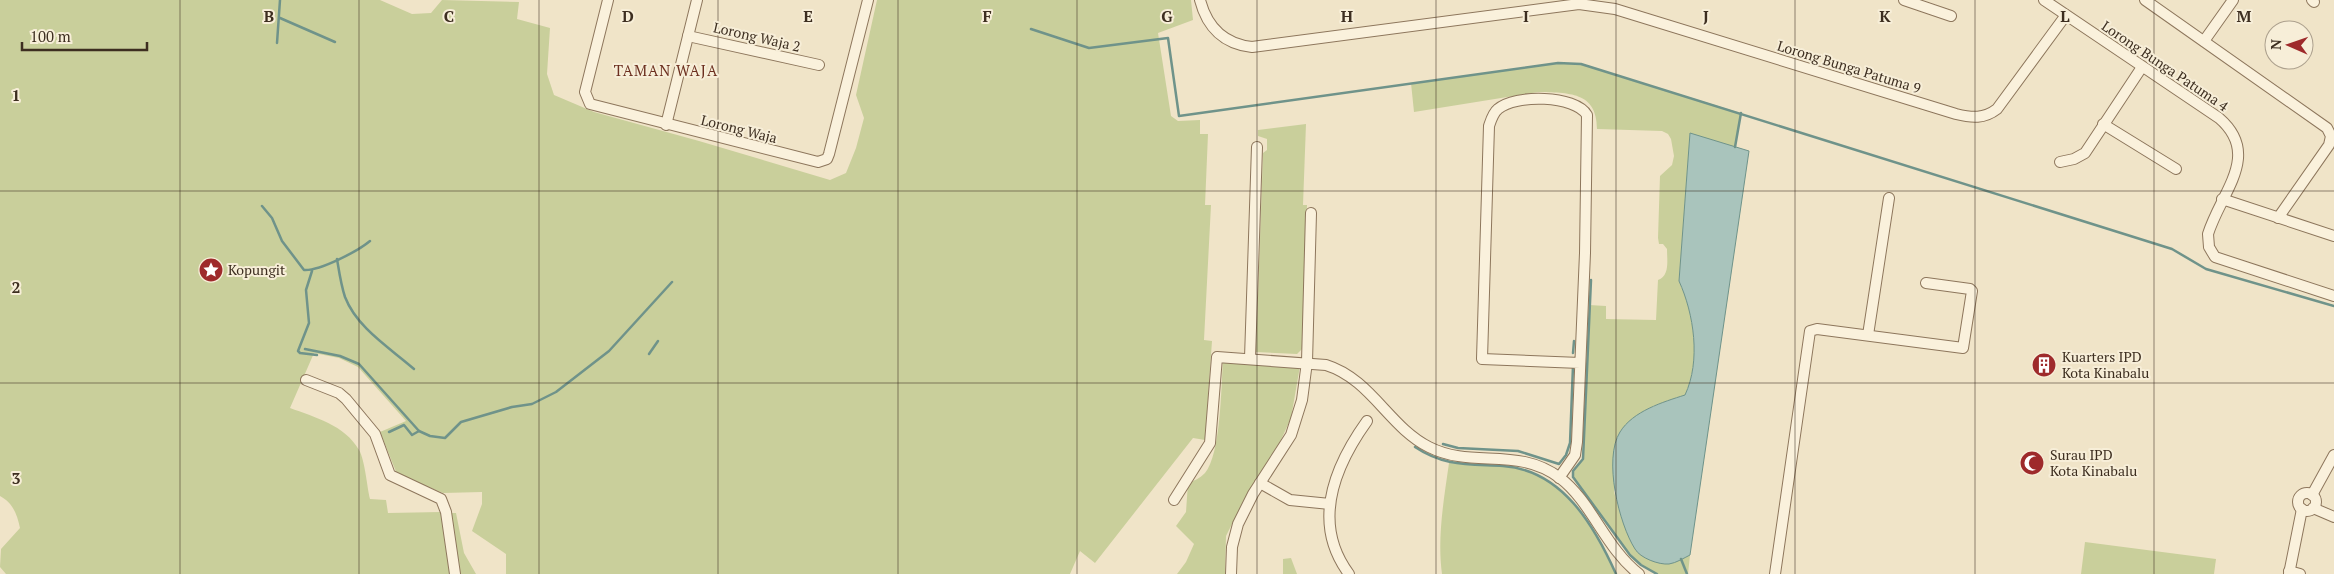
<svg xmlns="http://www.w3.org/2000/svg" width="2334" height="574" font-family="'PT Serif',serif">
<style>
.green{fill:#c9cf9b}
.water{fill:#a9c4bc;stroke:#6f938a}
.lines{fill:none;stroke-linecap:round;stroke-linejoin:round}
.stream{stroke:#6f938a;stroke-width:2.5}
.minor-casing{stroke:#8d765c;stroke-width:12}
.minor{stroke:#faf1dc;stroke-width:10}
.grid{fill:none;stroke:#3d2e20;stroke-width:1;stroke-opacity:0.55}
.labels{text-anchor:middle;stroke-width:4;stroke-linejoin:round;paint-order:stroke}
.street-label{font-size:14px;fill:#3d2e20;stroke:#f7eed8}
.poi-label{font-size:14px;fill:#3d2e20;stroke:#f7eed8;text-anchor:start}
.neighbourhood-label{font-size:15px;letter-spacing:1px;fill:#6b2e1e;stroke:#f7eed8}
.grid-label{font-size:16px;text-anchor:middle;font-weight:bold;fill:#3d2e20;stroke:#f7eed8;stroke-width:4;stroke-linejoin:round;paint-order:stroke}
</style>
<rect width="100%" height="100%" fill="#f0e4c8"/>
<g class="green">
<path d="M0 0H380L412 14 431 13 442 0 519 2 517 19 550 28 547 74 554 95 594 112 699 141 830 180 846 173 856 148 864 118 856 95 877 0H1191L1193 20 1158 33 1171 116 1178 121 1200 120V134H1208L1205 205H1211L1204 340 1212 341 1205 440 1193 438 1095 563 1080 551 1070 574H506V554L472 531 482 504V492L443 493 397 474 380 432 406 421 358 367 339 358 314 353 290 408C314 417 345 425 359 450 365 460 367 487 370 499L386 500 388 513 441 512 450 574H6L0 567 1 549 20 528C17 514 13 503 0 496Z"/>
<path d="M1558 63 1581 64 1741 113 1735 147 1690 134 1679 281C1694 314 1701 360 1685 395L1653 406 1621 430 1616 440 1614 492 1622 520 1636 551 1668 564 1690 555 1688 574C1679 574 1667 574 1658 574 1633 568 1588 499 1573 477V471L1583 459 1589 305 1606 306V319L1656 320 1658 280C1670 276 1667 260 1667 249L1663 244H1659L1658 238 1660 176 1672 165 1674 156 1671 139 1668 134 1662 131 1597 129C1597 91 1568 93 1538 92L1414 112 1411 83Z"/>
<polygon points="1306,124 1303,205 1307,205 1302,349 1297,354 1256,352 1263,153 1267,150 1267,139 1258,136 1258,130"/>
<path d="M1223 361 1300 366 1291 418 1280 442 1248 492 1226 536 1225 574H1177L1186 562 1194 544 1176 526 1186 512 1188 483C1194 481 1200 478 1205 473 1221 454 1221 387 1223 361Z"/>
<path d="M1449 463C1472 466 1496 463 1518 468 1568 478 1597 532 1616 574H1442C1437 537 1444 499 1449 463Z"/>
<polygon points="450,513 456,513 464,553 476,574 459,574"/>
<polygon points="2085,542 2216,559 2214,574 2081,574"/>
<polygon points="1291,558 1297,574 1283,574 1283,559"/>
</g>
<path class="water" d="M1690 133 1749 151 1690 555C1684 558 1676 563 1669 564 1659 565 1640 558 1635 549 1619 524 1603 459 1620 432 1633 411 1663 402 1685 395 1701 361 1694 314 1679 281Z"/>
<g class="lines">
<g class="stream">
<polyline points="280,18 335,42"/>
<polyline points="1031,29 1089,48 1168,38 1179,116 1558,63 1581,64 2172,249 2206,269 2334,306"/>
<polyline points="277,43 280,0"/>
<polyline points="1735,147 1741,113"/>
<path d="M262 206 272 218 282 241 304 270C320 271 358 251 370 241"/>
<path d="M337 259C339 271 341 285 345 297 357 328 390 348 414 369"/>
<polyline points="312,271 306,290 309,323 298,351 300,353 317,355"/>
<polyline points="1591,280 1583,459 1573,471 1573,477 1630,555 1641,565 1657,574"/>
<polyline points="305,349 340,356 359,364 419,431 430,436 445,438 461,422 512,407 532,404 556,392 609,351 672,282"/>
<polyline points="1573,353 1574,341"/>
<polyline points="649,354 658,341"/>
<polyline points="389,432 404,425 412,435 419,431"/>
<polyline points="1443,444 1458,448 1518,451 1559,464 1566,455 1570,443 1573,366"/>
<path d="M1415 447C1445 467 1469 464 1503 466 1562 470 1594 525 1616 574"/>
<polyline points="1681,559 1687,574"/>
</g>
<defs>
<g id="minor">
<polyline points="608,0 585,92 590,104 818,162 827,159 829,154 868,0"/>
<path d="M1200 0C1207 27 1224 44 1252 47L1579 4 1615 9 1956 114C1972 118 1984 119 1997 109L2066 15"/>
<polyline points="1904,0 1951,16"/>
<path d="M2044 0 2219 118C2262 155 2221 192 2208 234L2209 247 2215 257 2334 296"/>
<polyline points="2145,0 2327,128 2331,136 2329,145 2278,218"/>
<polyline points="2312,0 2314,2"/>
<polyline points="688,36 819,65"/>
<polyline points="2204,41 2233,0"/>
<polyline points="2103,124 2176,169"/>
<polyline points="666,125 697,0"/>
<polyline points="2060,162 2074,159 2085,153 2142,67"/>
<polyline points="2222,199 2334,236"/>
<polyline points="1868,335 1889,198"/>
<polyline points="1250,358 1257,147"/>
<polyline points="306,380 339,393 346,399 375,434 390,475 441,499 446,512 455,574"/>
<path d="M1559 478 1575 455 1577 442 1585 253 1587 115C1575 95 1515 94 1498 109 1493 113 1491 120 1489 126L1482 359 1580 363"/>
<polyline points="1260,483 1290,500 1330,504"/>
<circle cx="2307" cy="502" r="9"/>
<polyline points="2312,495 2334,455"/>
<path d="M1174 500 1210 443 1217 357 1326 365C1371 379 1389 427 1429 447 1472 469 1518 446 1560 478 1591 501 1606 549 1639 574"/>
<polyline points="2313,508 2334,517"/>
<polyline points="2289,571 2300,574"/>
<polyline points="1231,574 1232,547 1238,524 1253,494 1291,435 1302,400 1307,362 1311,213"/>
<path d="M1349 574C1311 523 1334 467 1367 421"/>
<polyline points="1775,574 1810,331 1817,329 1963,348 1972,291 1970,289 1926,283"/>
<polyline points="2289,574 2302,509"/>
</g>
</defs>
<use href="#minor" class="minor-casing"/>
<use href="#minor" class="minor"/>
</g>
<path class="grid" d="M180 0V574M359 0V574M539 0V574M718 0V574M898 0V574M1077 0V574M1257 0V574M1436 0V574M1616 0V574M1795 0V574M1975 0V574M2154 0V574M0 191H2334M0 383H2334"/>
<defs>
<symbol id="sight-disc" viewBox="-11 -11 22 22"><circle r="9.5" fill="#9e2a2b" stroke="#f7eed8"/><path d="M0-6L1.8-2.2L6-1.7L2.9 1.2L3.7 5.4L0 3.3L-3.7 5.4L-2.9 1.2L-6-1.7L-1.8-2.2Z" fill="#fff"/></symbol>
<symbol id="building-disc" viewBox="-11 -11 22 22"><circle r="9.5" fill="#9e2a2b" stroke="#f7eed8"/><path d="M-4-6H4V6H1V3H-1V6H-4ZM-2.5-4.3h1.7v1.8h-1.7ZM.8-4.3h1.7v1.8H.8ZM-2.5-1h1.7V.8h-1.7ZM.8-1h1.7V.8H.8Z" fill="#fff"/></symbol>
<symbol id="mosque-disc" viewBox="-11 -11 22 22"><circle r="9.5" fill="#9e2a2b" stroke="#f7eed8"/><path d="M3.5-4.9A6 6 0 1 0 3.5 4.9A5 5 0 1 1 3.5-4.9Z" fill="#fff"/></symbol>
</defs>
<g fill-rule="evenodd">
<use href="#sight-disc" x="197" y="256" width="28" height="28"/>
<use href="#building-disc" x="2030" y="351" width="28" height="28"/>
<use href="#mosque-disc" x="2018" y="449" width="28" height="28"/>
</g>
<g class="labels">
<g class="street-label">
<text transform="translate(757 37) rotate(13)" y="5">Lorong Waja 2</text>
<text transform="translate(2165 66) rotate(34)" y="5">Lorong Bunga Patuma 4</text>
<text transform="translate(1849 67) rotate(17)" y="5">Lorong Bunga Patuma 9</text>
<text transform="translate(739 129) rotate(14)" y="5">Lorong Waja</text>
</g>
<g class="poi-label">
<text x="228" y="275">Kopungit</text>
<text x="2062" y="362">Kuarters IPD<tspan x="2062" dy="16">Kota Kinabalu</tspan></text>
<text x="2050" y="460">Surau IPD<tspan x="2050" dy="16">Kota Kinabalu</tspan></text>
</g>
<g class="neighbourhood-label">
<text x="666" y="76">TAMAN WAJA</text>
</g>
</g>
<g class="grid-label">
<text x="269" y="22">B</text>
<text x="449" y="22">C</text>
<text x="628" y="22">D</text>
<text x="808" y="22">E</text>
<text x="987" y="22">F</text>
<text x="1167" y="22">G</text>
<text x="1347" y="22">H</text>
<text x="1526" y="22">I</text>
<text x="1706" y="22">J</text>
<text x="1885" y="22">K</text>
<text x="2065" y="22">L</text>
<text x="2244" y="22">M</text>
<text x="16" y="101">1</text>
<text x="16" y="293">2</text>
<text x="16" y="484">3</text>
</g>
<g transform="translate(2289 45) rotate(272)"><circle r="24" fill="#f7eed8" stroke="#ada18e"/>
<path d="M0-4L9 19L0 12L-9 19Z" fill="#9e2a2b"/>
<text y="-8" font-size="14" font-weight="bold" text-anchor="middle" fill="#3d2e20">N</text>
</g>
<path d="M22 42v8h125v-8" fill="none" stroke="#3d2e20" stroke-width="2.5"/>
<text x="30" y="42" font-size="15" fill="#3d2e20" stroke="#f7eed8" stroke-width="4" paint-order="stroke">100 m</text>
</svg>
